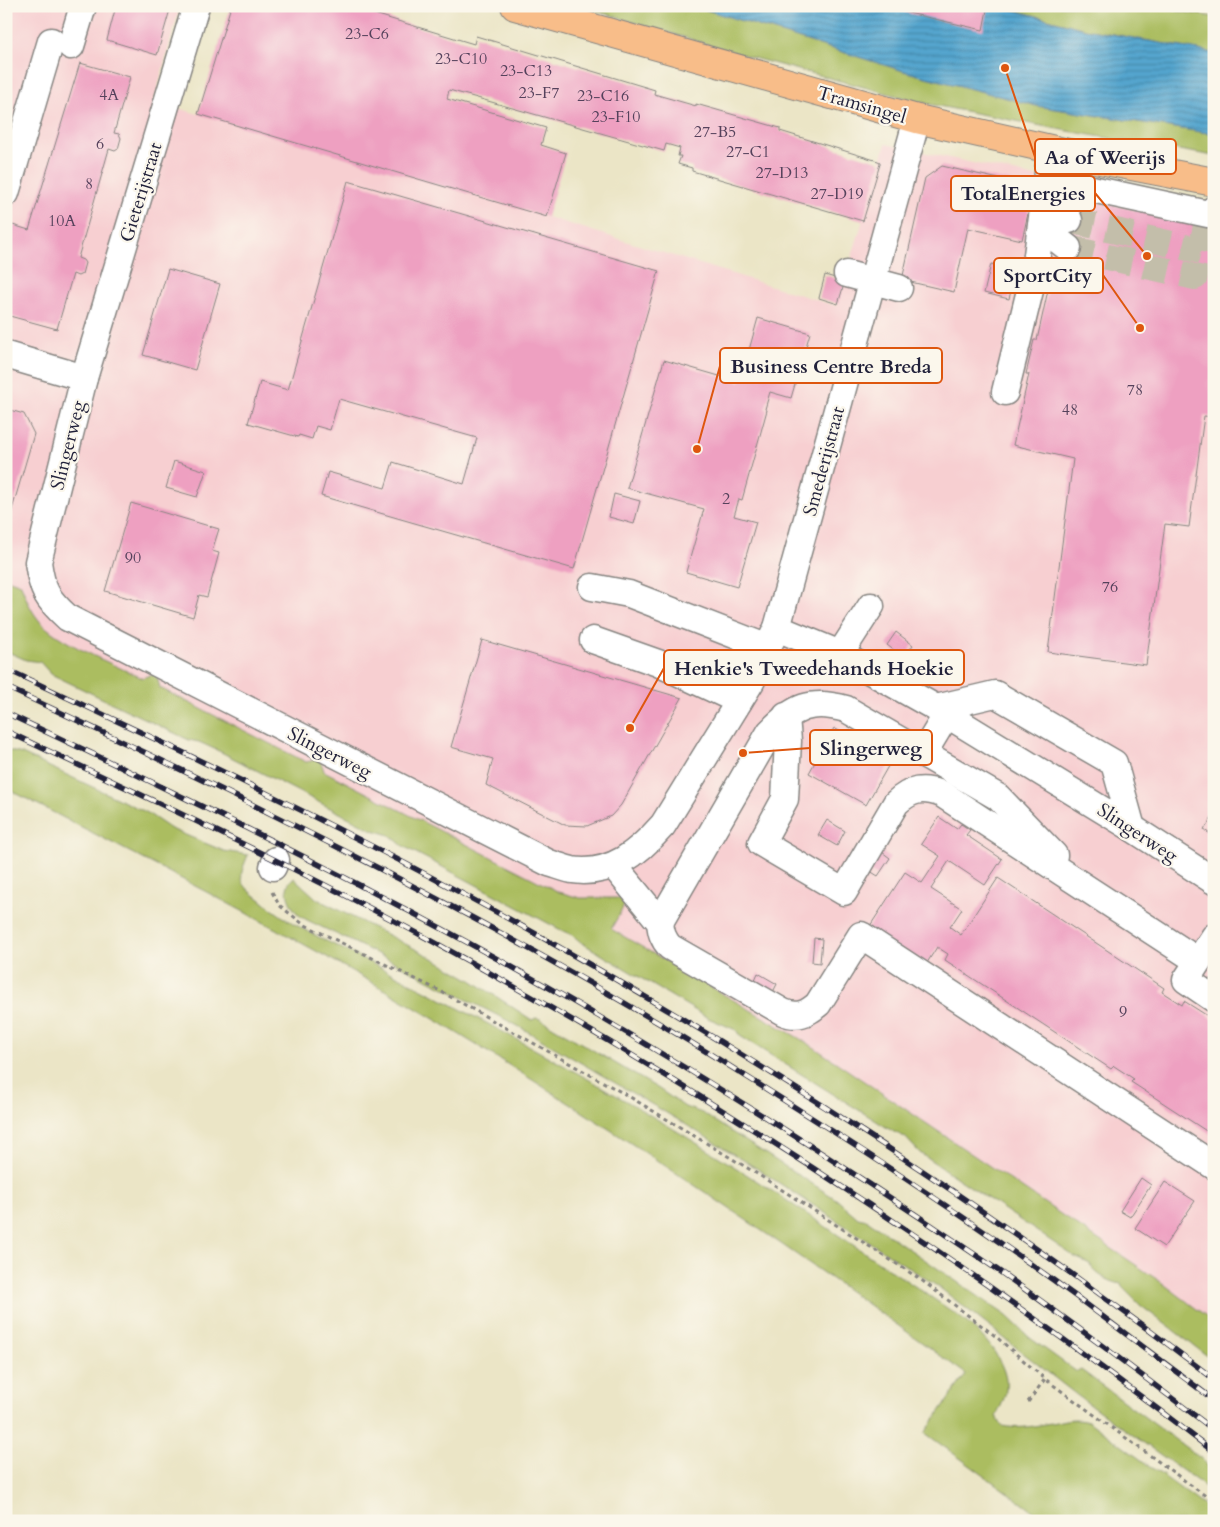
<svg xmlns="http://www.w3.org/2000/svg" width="1220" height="1527" font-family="Cardo,serif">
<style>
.built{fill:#f7cfd1}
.green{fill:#abbd61;stroke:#66704e}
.water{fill:url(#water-rules);stroke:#3b6484}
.building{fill:#eea0c1}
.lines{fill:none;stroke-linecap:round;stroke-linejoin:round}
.minor-tunnel{stroke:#c3beaa;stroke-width:26;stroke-dasharray:26 13;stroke-linecap:butt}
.minor-casing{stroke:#868480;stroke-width:29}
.major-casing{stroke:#868480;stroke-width:30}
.path{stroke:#868480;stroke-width:3;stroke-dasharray:4 4;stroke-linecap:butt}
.minor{stroke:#fff;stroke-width:26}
.major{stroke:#f8bd89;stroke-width:28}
.rail-casing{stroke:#22223b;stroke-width:5.5}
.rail{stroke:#fbf7ec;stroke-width:4;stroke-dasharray:11;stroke-linecap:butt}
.labels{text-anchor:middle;stroke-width:4.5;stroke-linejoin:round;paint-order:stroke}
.number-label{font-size:16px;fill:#55425c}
.street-label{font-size:19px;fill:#22223b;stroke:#fbf7ec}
.leader{fill:none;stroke:#de560e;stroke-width:2}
.callout-dot{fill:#de560e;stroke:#fbf7ec;stroke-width:2}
.callout{fill:#fbf7ec;stroke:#de560e;stroke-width:2}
.callout-label{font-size:20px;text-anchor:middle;font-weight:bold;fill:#22223b}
</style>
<defs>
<pattern id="water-rules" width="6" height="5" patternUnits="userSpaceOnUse" patternTransform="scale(1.25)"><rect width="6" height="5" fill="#54a5ce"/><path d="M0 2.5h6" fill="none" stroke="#4586a8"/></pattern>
</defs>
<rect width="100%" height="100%" fill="#fbf7ec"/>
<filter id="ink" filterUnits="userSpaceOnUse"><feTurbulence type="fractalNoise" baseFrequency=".02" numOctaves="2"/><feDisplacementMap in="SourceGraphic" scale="10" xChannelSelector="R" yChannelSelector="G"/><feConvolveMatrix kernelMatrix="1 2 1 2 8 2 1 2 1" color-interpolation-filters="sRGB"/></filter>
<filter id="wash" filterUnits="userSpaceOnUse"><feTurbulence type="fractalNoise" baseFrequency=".0096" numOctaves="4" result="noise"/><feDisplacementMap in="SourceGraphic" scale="20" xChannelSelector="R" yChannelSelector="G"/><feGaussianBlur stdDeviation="1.12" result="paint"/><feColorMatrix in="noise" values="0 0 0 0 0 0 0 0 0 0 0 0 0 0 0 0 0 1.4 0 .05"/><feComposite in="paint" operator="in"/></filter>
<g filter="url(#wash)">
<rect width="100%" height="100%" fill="#ebe5c6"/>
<polygon class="built" points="6,6 180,6 154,101 547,217 837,306 886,144 1214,216 1214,1322 1161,1282 808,1044 610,929 6,619"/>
<g class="green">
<polygon points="580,6 694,6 907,72 1037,106 1214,134 1214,156 1073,132 928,104 757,59"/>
<polygon points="999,6 1149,6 1214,17 1214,53 1085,29"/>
<path d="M7 579 21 584C25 596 30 609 38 619 54 641 115 665 142 678L153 674 157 676 160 688 306 762 320 759 324 771 559 892 580 898H620L629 901 624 906 611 929 809 1044 1161 1282 1214 1322V1361L1140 1305 1122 1287 1121 1284C1110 1282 1094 1274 1090 1264L1075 1257 920 1153 905 1137 894 1132 740 1036 736 1030 708 1018 582 943 572 935 561 930 403 846 390 835 373 830 221 752 199 742 189 740 51 674 40 662 26 660 8 652 6 651Z"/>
<path d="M6 750 22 754 146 812 171 829 224 851 248 855C244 866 237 877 246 887 250 892 256 896 261 900 288 924 319 937 351 953 376 965 401 978 426 991 539 1050 650 1112 757 1181 794 1205 829 1229 865 1253 887 1268 909 1282 931 1297 957 1315 985 1332 999 1360 1011 1383 1007 1395 996 1416L1002 1426C1016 1429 1031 1427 1045 1424 1061 1422 1072 1416 1088 1421L1214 1513V1521H1047L925 1433 966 1374C795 1251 620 1132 439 1022 299 937 152 864 6 788Z"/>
<path d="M294 878 317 899 431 957 471 980 532 1020 536 1018 540 1019 659 1089 685 1107 702 1113 836 1199 858 1218 867 1220 1007 1316 1030 1338 1077 1372 1081 1370 1203 1460 1209 1470 1214 1473V1493L1078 1396 940 1288 753 1166 675 1118 518 1026 388 959 307 920C304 918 299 916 297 913 289 904 281 885 294 878Z"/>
</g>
<polygon class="water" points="694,6 999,6 1085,29 1214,53 1214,134 1037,106 907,72"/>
<g id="blocks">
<g class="building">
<polygon points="116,6 171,6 157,55 107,40"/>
<polygon points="231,6 348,6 474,44 476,36 655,90 654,94 696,106 696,104 780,128 780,131 878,161 880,162 880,164 863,221 692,171 692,168 678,164 681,156 678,156 680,148 666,144 664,151 449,90 447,99 546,128 541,145 566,153 547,217 198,114"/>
<polygon points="905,6 970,6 987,10 983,30 904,12"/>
<polygon points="80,63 130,77 114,133 119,134 121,138 118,149 115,151 109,149 78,258 83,260 85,263 82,274 78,276 73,274 57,329 6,315 6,223 29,230"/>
<polygon points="942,166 1034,187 1022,240 968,228 954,292 902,280 925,178"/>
<polygon points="348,181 659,271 574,569 321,496 328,472 385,488 393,462 464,484 477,438 339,399 330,430 316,426 312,439 299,435 298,437 248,423 260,382 288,390"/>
<polygon points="1070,196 1214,228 1214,417 1204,416 1189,527 1165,524 1146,665 1048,652 1073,459 1013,445 1029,374 1026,374 1034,340 1037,340 1048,290 1051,288 1048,278 1050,267 1057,260 1067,257"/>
<polygon points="991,264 1016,269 1009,299 984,293"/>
<polygon points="168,269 220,284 195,370 143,355"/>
<polygon points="825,275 845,281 838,304 819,298"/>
<polygon points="758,318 810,333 791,398 770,392 765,409 767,410 742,500 739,499 734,516 756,522 737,587 686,572 704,509 627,488 664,360 740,382"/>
<polygon points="6,409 24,414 34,434 11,513 6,511"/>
<polygon points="174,461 206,471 197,497 166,488"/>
<polygon points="614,494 640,501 634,524 609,517"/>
<polygon points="131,503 219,529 212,551 219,553 207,597 199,595 193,617 105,591"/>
<polygon points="896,632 913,645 904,658 887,645"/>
<polygon points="482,640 682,698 621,805 611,816 587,826 565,825 486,785 493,759 451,747"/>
<polygon points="834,728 891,761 866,805 809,773"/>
<polygon points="1214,815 1214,836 1204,830"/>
<polygon points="939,817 957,829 961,824 970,830 966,835 1002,859 985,885 949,861 931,889 962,909 950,927 961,935 998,878 1164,988 1162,992 1182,1005 1184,1001 1214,1020 1214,1136 1131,1082 1134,1079 1114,1066 1111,1069 945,960 948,954 937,947 925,966 868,929 905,872 922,883 940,856 921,844"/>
<polygon points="827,820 845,831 837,846 818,835"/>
<polygon points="882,852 890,858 878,876 870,871"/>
<polygon points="814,938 822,939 820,963 812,962"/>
<polygon points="758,973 777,984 773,992 754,982"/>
<polygon points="1141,1178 1151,1185 1130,1217 1120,1211"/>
<polygon points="1165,1182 1195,1201 1164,1247 1135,1228"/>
</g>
</g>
</g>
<g filter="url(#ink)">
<use href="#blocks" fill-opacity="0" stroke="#868480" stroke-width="1"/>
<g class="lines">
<g class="minor-tunnel">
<polyline points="1069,220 1201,251"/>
<polyline points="1068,248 1195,277 1206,226"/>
</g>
<defs>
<g id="minor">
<polyline points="71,46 83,6"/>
<polyline points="1049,167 1087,188 1208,214 1214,209"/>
<polyline points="6,193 51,41"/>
<polyline points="1041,227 1068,248"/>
<polyline points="1041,227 1069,220"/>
<polyline points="847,274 899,288"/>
<path d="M6 355 84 378 38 562C42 591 47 599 68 618L549 863C556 865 564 868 572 870 611 876 639 852 663 825L751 682 777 628 840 654 936 708 1132 828 1214 881"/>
<polyline points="84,378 196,6"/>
<polyline points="1005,392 1035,270 1051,150"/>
<polyline points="592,587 629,594 768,648"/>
<polyline points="777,628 917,119"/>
<polyline points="593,640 658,663 739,701"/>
<polyline points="840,654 871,606"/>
<polyline points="936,708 995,694 1114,763 1132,828"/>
<path d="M786 716 788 741 785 799 761 843 844 892 896 803C911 789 922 787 942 794L1198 961"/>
<polyline points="923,754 947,714"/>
<path d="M614 866 660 922C661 933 663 939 670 947L783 1012C797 1018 807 1014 818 1004L861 935 1214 1166"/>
<polyline points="273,867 276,860"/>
<path d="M660 922 770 732C794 707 811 699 846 709L998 797 1054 855"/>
<polyline points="1214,937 1186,980 1214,999"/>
</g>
<polyline id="major" points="515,6 917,119 1090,158 1214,182"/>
</defs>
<use href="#minor" class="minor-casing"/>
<use href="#major" class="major-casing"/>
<g class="path">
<polyline points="6,635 12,622"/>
<polyline points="272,892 279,905 303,924 440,991 630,1097 759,1175 920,1279 994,1335 1045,1379 1214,1502"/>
<polyline points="1028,1402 1045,1379"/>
</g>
<use href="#minor" class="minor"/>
<use href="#major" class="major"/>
<defs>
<g id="rail">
<path d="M6 669C185 752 364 838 536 934 772 1066 999 1215 1214 1379"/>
<path d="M6 687C262 806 516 931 755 1082 865 1151 974 1222 1078 1298 1123 1332 1168 1366 1214 1400"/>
<path d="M6 713C207 807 407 904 598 1016 730 1093 860 1176 986 1262 1064 1316 1139 1373 1214 1430"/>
<path d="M6 731C149 798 293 866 432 941 705 1090 967 1261 1214 1452"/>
</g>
</defs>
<use href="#rail" class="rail-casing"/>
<use href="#rail" class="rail"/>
</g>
</g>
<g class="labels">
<g class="number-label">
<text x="367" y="39">23-C6</text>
<text x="461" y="64">23-C10</text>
<text x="526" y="76">23-C13</text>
<text x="539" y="98">23-F7</text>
<text x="109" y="100">4A</text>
<text x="603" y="101">23-C16</text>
<text x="616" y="122">23-F10</text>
<text x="715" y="137">27-B5</text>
<text x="100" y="149">6</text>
<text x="748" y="157">27-C1</text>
<text x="782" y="178">27-D13</text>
<text x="89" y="189">8</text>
<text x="837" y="199">27-D19</text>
<text x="62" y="226">10A</text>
<text x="1135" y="395">78</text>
<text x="1070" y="415">48</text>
<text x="726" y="504">2</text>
<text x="133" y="563">90</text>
<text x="1110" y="592">76</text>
<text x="1123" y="1017">9</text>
</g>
<g class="street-label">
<text transform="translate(862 104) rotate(16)" y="7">Tramsingel</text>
<text transform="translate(140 192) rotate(-73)" y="7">Gieterijstraat</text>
<text transform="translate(67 445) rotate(-76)" y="7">Slingerweg</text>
<text transform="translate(823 461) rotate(-75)" y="7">Smederijstraat</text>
<text transform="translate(330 752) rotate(27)" y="7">Slingerweg</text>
<text transform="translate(1138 832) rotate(33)" y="7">Slingerweg</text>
</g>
</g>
<path class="leader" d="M1005 68L1035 157M1147 256L1095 193M1140 328L1103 275M697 449L720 366M630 728L664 668M743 753L810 748"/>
<g class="callout-dot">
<circle cx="1005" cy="68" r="5"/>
<circle cx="1147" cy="256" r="5"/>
<circle cx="1140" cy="328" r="5"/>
<circle cx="697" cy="449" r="5"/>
<circle cx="630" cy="728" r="5"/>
<circle cx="743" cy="753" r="5"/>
</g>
<g class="callout">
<rect x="1035" y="139" width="141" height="35" rx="5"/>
<rect x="951" y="176" width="144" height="35" rx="5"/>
<rect x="994" y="258" width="109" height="35" rx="5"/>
<rect x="720" y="348" width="222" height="35" rx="5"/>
<rect x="664" y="650" width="300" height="35" rx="5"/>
<rect x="810" y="730" width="122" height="35" rx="5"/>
</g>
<g class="callout-label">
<text x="1105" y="164">Aa of Weerijs</text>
<text x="1023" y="200">TotalEnergies</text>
<text x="1048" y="282">SportCity</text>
<text x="831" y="373">Business Centre Breda</text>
<text x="814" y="675">Henkie's Tweedehands Hoekie</text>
<text x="871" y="755">Slingerweg</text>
</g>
<rect width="1220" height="1527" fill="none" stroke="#fbf7ec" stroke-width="25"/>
</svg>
